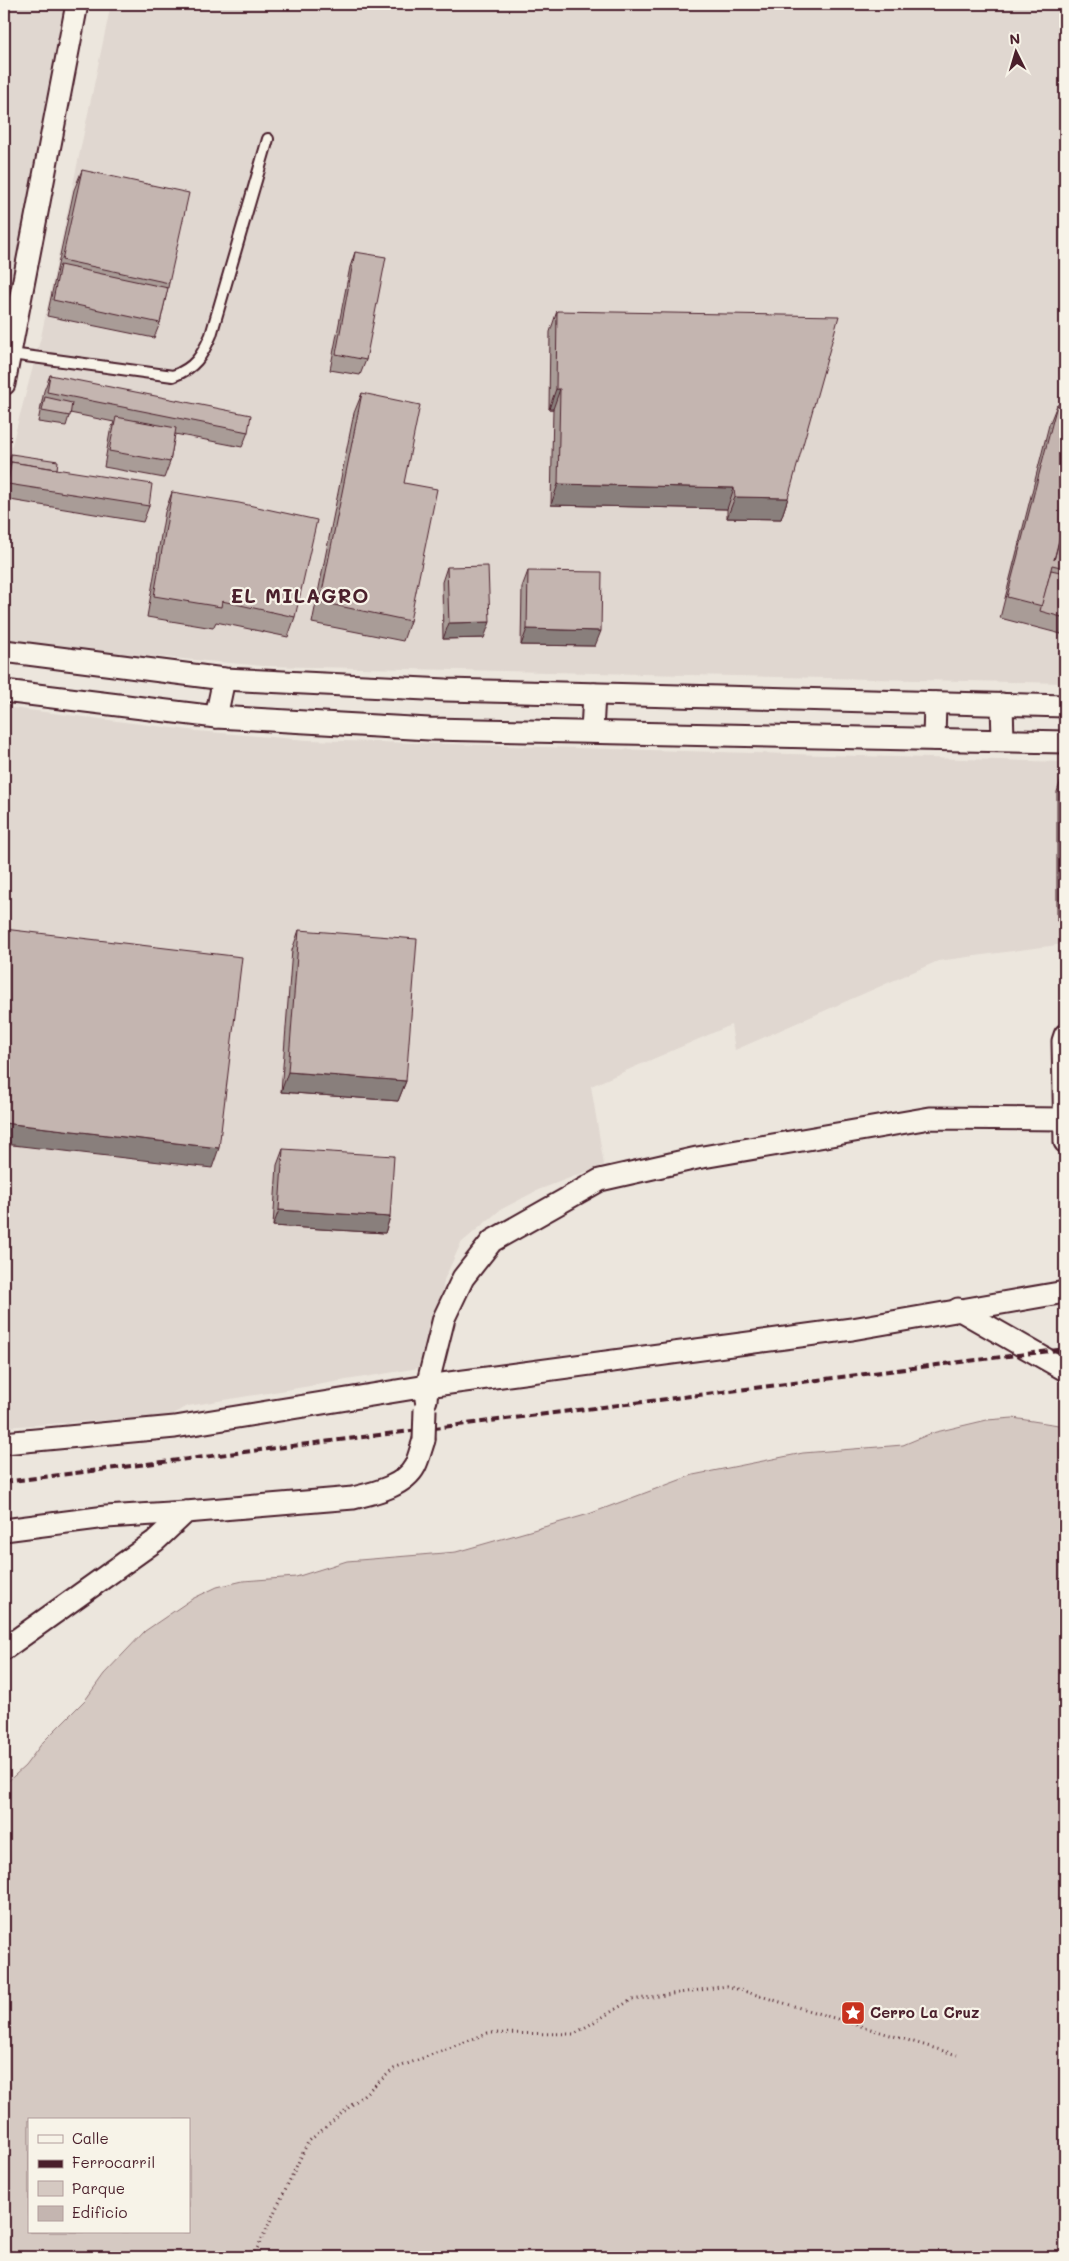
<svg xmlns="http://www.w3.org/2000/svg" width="1069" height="2261" font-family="Mali,sans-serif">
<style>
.built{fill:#e0d7d0}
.green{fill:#d5c9c2;stroke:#907476;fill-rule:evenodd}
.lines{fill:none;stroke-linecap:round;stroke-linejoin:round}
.lane-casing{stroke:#4a1f2b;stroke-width:14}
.street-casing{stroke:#4a1f2b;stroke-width:25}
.path{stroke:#4a1f2b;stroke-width:3;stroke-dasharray:1 4;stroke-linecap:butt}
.lane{stroke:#f7f3e8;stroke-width:10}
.street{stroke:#f7f3e8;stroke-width:21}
.rail{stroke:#4a1f2b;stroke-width:4;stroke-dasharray:8 4;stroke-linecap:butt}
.street-bridge-casing{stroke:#4a1f2b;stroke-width:25;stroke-linecap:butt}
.street-bridge{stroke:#f7f3e8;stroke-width:21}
.wall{fill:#a99c97;stroke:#4a1f2b}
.shaded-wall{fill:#897f7b;stroke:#4a1f2b}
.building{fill:#c4b5b0;stroke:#4a1f2b}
.labels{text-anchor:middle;stroke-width:4.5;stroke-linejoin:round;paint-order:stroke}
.poi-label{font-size:15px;font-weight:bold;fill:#4a1f2b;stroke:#f7f3e8;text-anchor:start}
.district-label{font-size:20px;font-weight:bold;letter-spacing:1px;fill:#4a1f2b;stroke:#f7f3e8}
</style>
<rect width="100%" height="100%" fill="#ece6dd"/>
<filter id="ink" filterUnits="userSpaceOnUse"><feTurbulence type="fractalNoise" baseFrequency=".02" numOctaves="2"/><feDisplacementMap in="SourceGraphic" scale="10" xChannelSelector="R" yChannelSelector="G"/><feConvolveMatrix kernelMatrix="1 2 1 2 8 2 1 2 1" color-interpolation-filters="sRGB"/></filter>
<g filter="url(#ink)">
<g class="built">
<polygon points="4,4 69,4 4,370"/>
<polygon points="111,4 1065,4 1065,683 264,666 30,646 4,638 4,474 41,337"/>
<polygon points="4,707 197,731 308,740 1065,762 1065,944 938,961 735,1050 731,1025 591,1086 604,1165 538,1190 500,1210 461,1243 444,1280 434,1353 425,1367 188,1406 170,1416 4,1427"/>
</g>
<path class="green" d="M1013 1418 1065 1426V2257H4V1785L25 1766 43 1742 86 1699 104 1674 145 1631 192 1599 217 1587 243 1581 296 1577 347 1561 456 1552 589 1514 693 1475 803 1453 903 1445 932 1433 987 1420ZM29 2120H189V2232H29Z"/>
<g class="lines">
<defs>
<path id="lane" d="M11 354 173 376C195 368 202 356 211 335L268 139"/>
<g id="street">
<polyline points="4,384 77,4"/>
<polyline points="4,651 224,679 446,690 1065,706"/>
<polyline points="4,691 216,717 429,729 1065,742"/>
<polyline points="1002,704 1003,740"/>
<polyline points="216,717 224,679"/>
<polyline points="592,731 594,694"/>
<polyline points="934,739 935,703"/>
<polyline points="1065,1035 1063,1041 1065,1142"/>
<polyline points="958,1309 1065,1370"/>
<polyline points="426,1400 427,1386 444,1318 463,1278 492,1241 600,1180 697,1158 930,1118 1064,1119"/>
<polyline points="4,1443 175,1427 427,1386 852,1329 1065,1292"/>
<polyline points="4,1530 106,1517 186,1512"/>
<path d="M4 1649 155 1541 186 1512 353 1498C373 1493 404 1487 415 1466 419 1458 421 1448 424 1440"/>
</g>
</defs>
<use href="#lane" class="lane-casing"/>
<use href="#street" class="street-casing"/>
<polyline class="path" points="253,2257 308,2142 394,2069 488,2033 574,2034 631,2000 727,1986 957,2055"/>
<use href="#lane" class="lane"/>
<use href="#street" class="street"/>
<polyline class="rail" points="4,1482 1065,1349"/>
<defs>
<polyline id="street-bridge" points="424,1440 425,1409"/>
</defs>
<use href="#street-bridge" class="street-bridge-casing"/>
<use href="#street-bridge" class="street-bridge"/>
</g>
<g class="wall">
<polygon points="82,170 169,283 160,323 154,338 47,316 74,190"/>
<polygon points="355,252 366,360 360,375 330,370 350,267"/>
<polygon points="557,311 788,498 781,519 727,518 727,509 551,505 553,409 549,409 550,332"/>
<polygon points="50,375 248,432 242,447 175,434 170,462 164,478 104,467 110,432 114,422 70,413 66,426 38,422 44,391"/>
<polygon points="362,393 404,483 410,621 403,641 312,623 354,413"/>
<polygon points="1057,405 1065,407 1065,635 1000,618 1049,425"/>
<polygon points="11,454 57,469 149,506 143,522 4,499 4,490 8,464"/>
<polygon points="172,492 295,617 288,637 216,622 213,628 147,617 165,512"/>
<polygon points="447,567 484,638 443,639 442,582"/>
<polygon points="528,571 595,646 521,645 522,587"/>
<polygon points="1064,771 1065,771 1065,921 1057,921 1057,792"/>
<polygon points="299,930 406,1081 398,1101 281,1092 292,950"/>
<polygon points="283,1149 390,1217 385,1233 273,1226 277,1165"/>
</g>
<g class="shaded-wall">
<polygon points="556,389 560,389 553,409 549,409"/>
<polygon points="558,484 734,488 727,509 551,505"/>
<polygon points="735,497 788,498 781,519 727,518"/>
<polygon points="490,622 484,638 443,639 449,623"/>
<polygon points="527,629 601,631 595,646 521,645"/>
<polygon points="1064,901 1065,901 1065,921 1057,921"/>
<polygon points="288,1072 406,1081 398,1101 281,1092"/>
<polygon points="4,1123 219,1148 212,1168 4,1144"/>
<polygon points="279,1210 390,1217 385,1233 273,1226"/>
</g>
<g class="building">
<polygon points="82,170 189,193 169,283 62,260"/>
<polygon points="355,252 386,257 366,360 336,354"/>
<polygon points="60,265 168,288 160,323 53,300"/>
<polygon points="557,311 839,316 788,498 735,497 734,488 558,484 560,389 556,389"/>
<polygon points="50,375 251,415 248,432 47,392"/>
<polygon points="362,393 420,405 404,483 437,489 410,621 320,602"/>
<polygon points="45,397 72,403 70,416 42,411"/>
<polygon points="1057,405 1065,407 1065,516 1054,560 1065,521 1065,568 1052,565 1042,606 1007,597"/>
<polygon points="116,417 176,428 170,462 109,451"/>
<polygon points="11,454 58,461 57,469 11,462 10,466"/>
<polygon points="11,462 152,484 149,506 8,484"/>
<polygon points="172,492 239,503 317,520 295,617 222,601 221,607 154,596"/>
<polygon points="488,566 490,622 449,623 447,567"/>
<polygon points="1051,570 1065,573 1065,618 1040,611"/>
<polygon points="528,571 602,572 601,631 527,629"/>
<rect x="1064" y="771" width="1" height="130"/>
<polygon points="4,929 242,957 219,1148 4,1123"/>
<polygon points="299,930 417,939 406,1081 288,1072"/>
<polygon points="283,1149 394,1156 390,1217 279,1210"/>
</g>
</g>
<defs>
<symbol id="sight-square" viewBox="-11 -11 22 22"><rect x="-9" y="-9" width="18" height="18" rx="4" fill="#c8321e" stroke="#f7f3e8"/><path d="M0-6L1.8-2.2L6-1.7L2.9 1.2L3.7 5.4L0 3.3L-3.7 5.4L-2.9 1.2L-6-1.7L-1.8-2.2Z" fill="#fff"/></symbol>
</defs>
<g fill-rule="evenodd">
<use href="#sight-square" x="839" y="1999" width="28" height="28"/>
</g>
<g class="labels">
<g class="poi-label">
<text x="870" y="2018">Cerro La Cruz</text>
</g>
<g class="district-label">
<text x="300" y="603">EL MILAGRO</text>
</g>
</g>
<rect width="1069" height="2261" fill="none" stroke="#f7f3e8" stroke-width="20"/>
<rect x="10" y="10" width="1049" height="2241" fill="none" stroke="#4a1f2b" stroke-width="2" filter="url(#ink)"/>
<rect x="28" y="2118" width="162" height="115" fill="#f7f3e8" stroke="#b29e9c"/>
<rect x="38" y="2135" width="25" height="8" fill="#f7f3e8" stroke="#b29e9c"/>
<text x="72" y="2144" font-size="15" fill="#4a1f2b">Calle</text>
<rect x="38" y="2160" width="25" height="8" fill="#4a1f2b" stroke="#b29e9c"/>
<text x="72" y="2168" font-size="15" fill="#4a1f2b">Ferrocarril</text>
<rect x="38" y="2181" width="25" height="15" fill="#d5c9c2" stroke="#b29e9c"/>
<text x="72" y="2194" font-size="15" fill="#4a1f2b">Parque</text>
<rect x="38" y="2206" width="25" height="15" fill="#c4b5b0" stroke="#b29e9c"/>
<text x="72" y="2218" font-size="15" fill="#4a1f2b">Edificio</text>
<g transform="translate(1016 52) rotate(355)" stroke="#f7f3e8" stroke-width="4" paint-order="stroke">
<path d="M0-4L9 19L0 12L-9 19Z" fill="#4a1f2b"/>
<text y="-8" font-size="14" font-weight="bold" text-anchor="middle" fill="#4a1f2b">N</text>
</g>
</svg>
